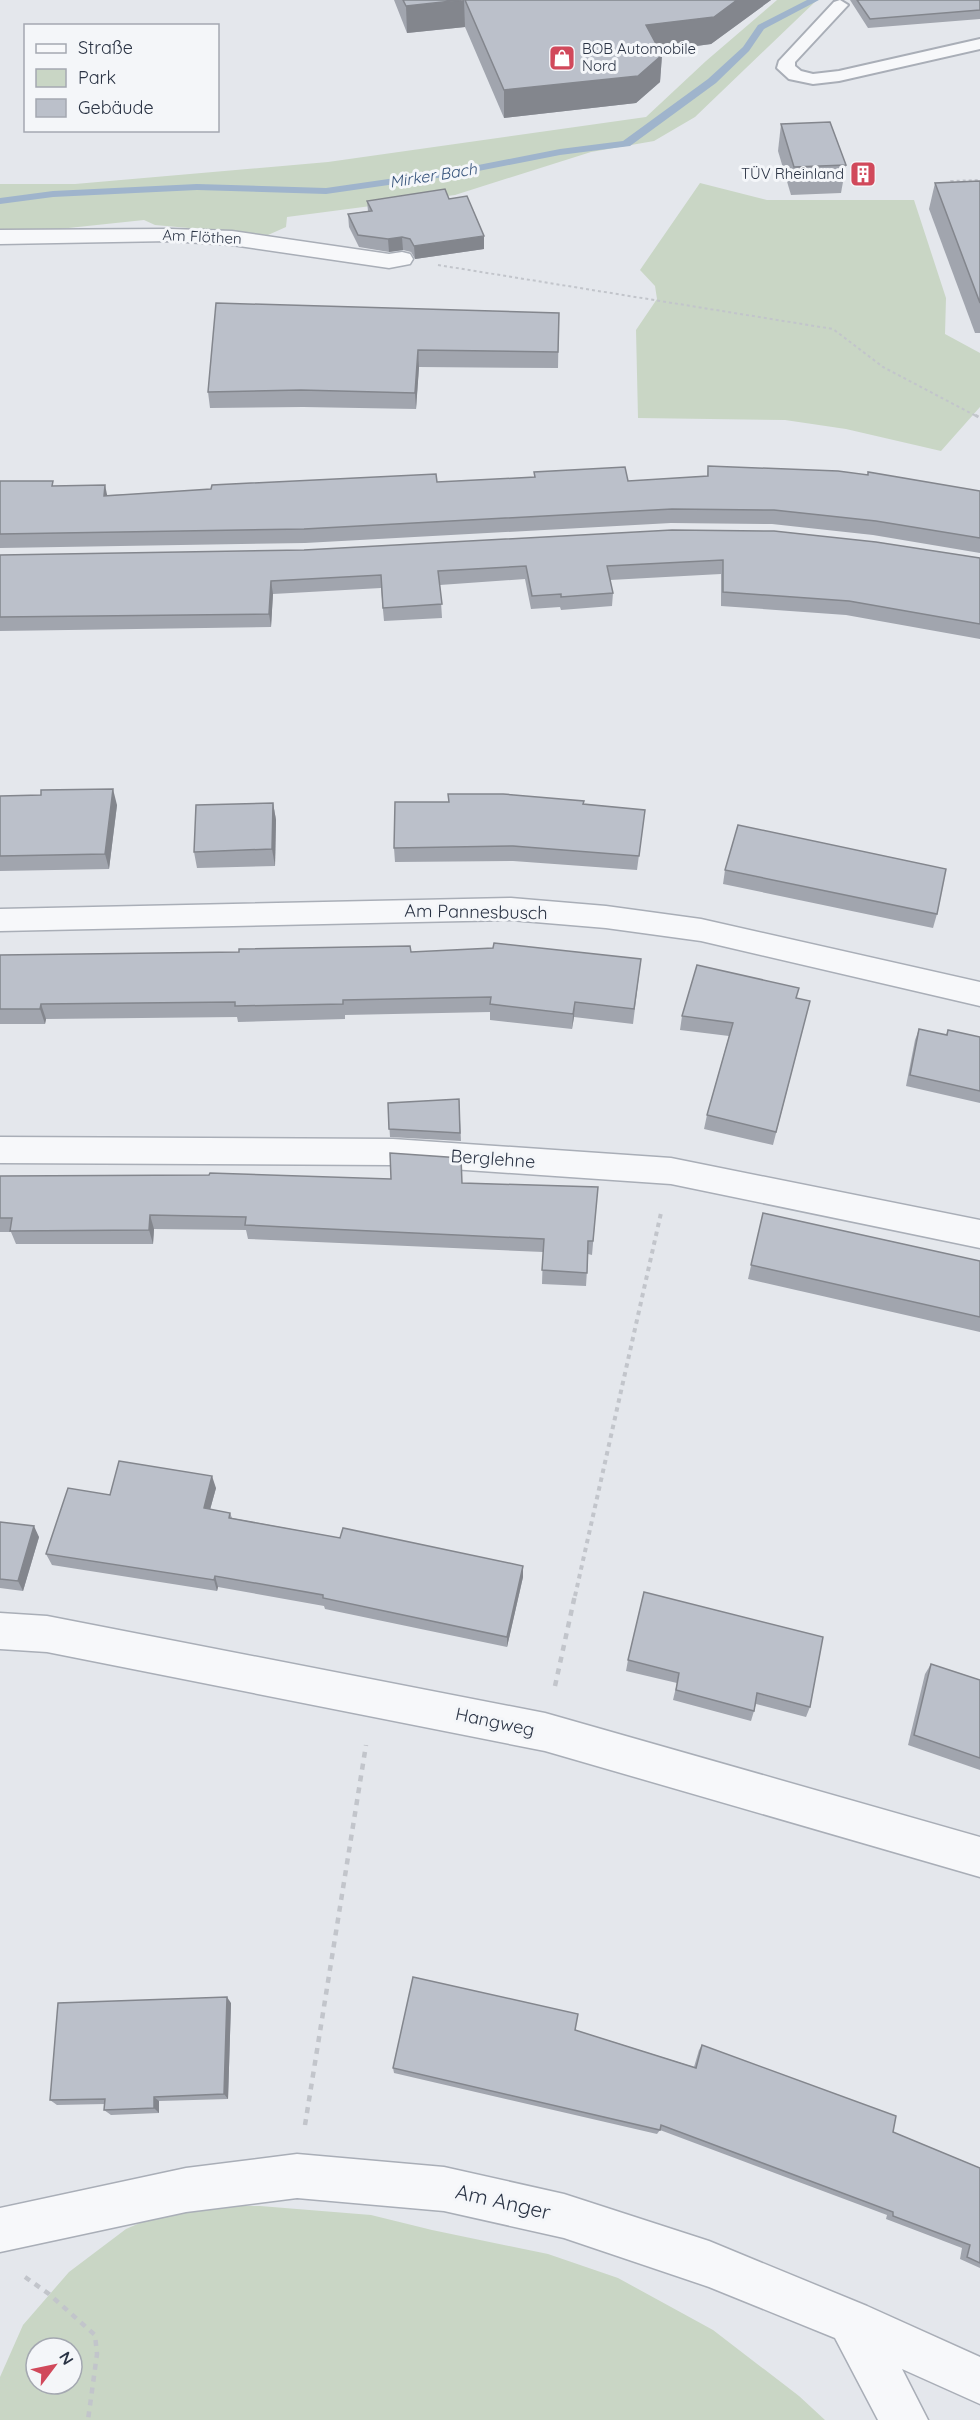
<svg xmlns="http://www.w3.org/2000/svg" width="980" height="2420" font-family="Quicksand,sans-serif">
<style>
.green{fill:#c9d6c5;fill-rule:evenodd}
.lines{fill:none;stroke-linecap:round;stroke-linejoin:round}
.stream{fill:#9fb4cc;fill-rule:evenodd}
.lane-casing{stroke:#a9aeb7;stroke-width:4}
.street-casing{stroke:#a9aeb7;stroke-width:3}
.path-far3{stroke:#c2c5cb;stroke-width:2;stroke-dasharray:3 3;stroke-linecap:butt}
.path-far2{stroke:#c2c5cb;stroke-width:3;stroke-dasharray:4 4;stroke-linecap:butt}
.path-far1{stroke:#c2c5cb;stroke-width:4;stroke-dasharray:4.5 4.5;stroke-linecap:butt}
.path{stroke:#c2c5cb;stroke-width:4.5;stroke-dasharray:6 6;stroke-linecap:butt}
.lane{fill:#f7f8fa;fill-rule:evenodd}
.street{fill:#f7f8fa;fill-rule:evenodd}
.wall{fill:#a1a5ae}
.shaded-wall{fill:#83868d}
.building{fill:#bbc0ca;stroke:#83868d;stroke-width:1.5}
.labels{text-anchor:middle;stroke-width:6;stroke-linejoin:round;paint-order:stroke}
.far-poi-label{font-size:15px;fill:#2b3445;stroke:#f4f6f9;text-anchor:start}
.far-street-label{font-size:15px;fill:#2b3445;stroke:#f4f6f9}
.far-water-label{font-size:16px;font-style:italic;fill:#34527a;stroke:#f4f6f9}
.street-label{font-size:18px;fill:#2b3445;stroke:#f4f6f9}
.near-street-label{font-size:21px;fill:#2b3445;stroke:#f4f6f9}
</style>
<rect width="100%" height="100%" fill="#e4e7ec"/>
<g class="green">
<polygon points="777,0 817,0 695,117 654,141 591,152 455,195 287,217 286,227 268,235 155,225 144,220 59,229 0,232 0,184 75,184 328,162 646,117 706,61"/>
<polygon points="700,183 767,200 914,200 946,298 945,334 980,353 980,407 941,451 846,429 785,420 638,418 636,330 657,299 655,286 640,270"/>
<path d="M179 2206H260L371 2215 432 2230 548 2254 618 2278 713 2330 799 2396 825 2420H0V2377L23 2325 69 2272 126 2229ZM36 2348H72V2384H36Z"/>
</g>
<g class="lines">
<polygon class="stream" points="807,0 819,0 764,29 749,51 716,83 630,146 560,155 458,175 326,194 197,190 53,197 0,204 0,198 53,191 197,184 326,188 458,169 560,149 623,141 708,79 743,47 758,25"/>
<defs>
<polygon id="lane" points="840,0 848,5 795,62 795,66 801,71 813,74 839,71 980,39 980,49 839,81 813,84 789,79 777,68 779,61 834,2"/>
<g id="street">
<polygon points="170,229 232,231 389,254 402,252 410,254 413,259 410,264 389,268 232,245 170,241 0,244 0,230"/>
<polygon points="511,898 606,906 701,919 980,982 980,1006 701,941 606,928 511,920 0,931 0,909"/>
<polygon points="0,1137 393,1139 671,1158 980,1220 980,1248 671,1184 393,1165 0,1163"/>
<polygon points="0,1613 47,1616 545,1713 980,1837 980,1877 545,1751 47,1652 0,1649"/>
<polygon points="297,2154 444,2167 564,2194 709,2241 867,2306 980,2357 980,2404 902,2369 928,2420 878,2420 835,2338 709,2287 564,2238 444,2211 297,2198 186,2212 0,2252 0,2208 186,2168"/>
</g>
</defs>
<use href="#lane" class="lane-casing"/>
<use href="#street" class="street-casing"/>
<g class="path-far3">
<polyline points="953,187 951,181 980,180"/>
<polyline points="438,265 833,329 883,367 978,417"/>
</g>
<polyline class="path-far2" points="975,415 980,418"/>
<polyline class="path-far1" points="575,1596 661,1213"/>
<g class="path">
<polyline points="555,1686 575,1595"/>
<polyline points="305,2125 366,1745"/>
<polyline points="25,2277 49,2294 95,2335 97,2354 88,2420"/>
</g>
<use href="#lane" class="lane"/>
<use href="#street" class="street"/>
</g>
<g class="wall">
<polygon points="394,0 771,0 711,44 660,51 662,55 660,82 636,103 504,118 465,27 407,33"/>
<polygon points="850,0 980,0 980,19 868,28"/>
<polygon points="781,124 846,165 841,193 791,195 778,151"/>
<polygon points="980,181 980,333 975,333 929,209 935,183"/>
<polygon points="449,199 484,249 415,259 411,252 403,250 389,252 359,247 349,227 348,214 368,211 367,201"/>
<polygon points="559,313 558,368 419,367 416,409 303,407 210,408 208,392"/>
<polygon points="708,466 868,475 980,491 980,553 873,535 772,524 671,523 305,543 0,548 0,481 54,486 107,495 437,482 534,477 534,472 628,481 707,476"/>
<polygon points="0,555 980,558 980,639 846,615 721,606 721,574 610,580 613,593 612,606 561,610 560,607 531,609 525,579 440,585 442,618 384,621 381,588 273,594 271,627 0,631"/>
<polygon points="0,796 117,805 109,869 0,871"/>
<polygon points="273,803 276,820 275,866 197,868 194,852"/>
<polygon points="584,804 645,810 637,870 513,861 395,862 394,848"/>
<polygon points="725,870 937,914 933,928 723,884"/>
<polygon points="411,952 641,959 633,1024 574,1017 572,1029 490,1020 490,1012 345,1015 345,1019 238,1022 237,1017 46,1019 45,1024 0,1024 0,955"/>
<polygon points="799,988 796,998 810,1001 773,1145 704,1129 707,1115 729,1036 680,1030 682,1016"/>
<polygon points="919,1029 946,1035 948,1030 980,1037 980,1103 906,1086 915,1040"/>
<polygon points="459,1099 461,1141 390,1137 388,1103"/>
<polygon points="0,1176 462,1183 598,1187 592,1255 588,1254 586,1286 542,1284 543,1252 248,1239 246,1230 154,1229 153,1244 16,1244 11,1232 0,1232"/>
<polygon points="763,1213 980,1261 980,1332 748,1279"/>
<polygon points="216,1488 210,1510 230,1513 232,1518 340,1538 523,1566 523,1577 507,1647 325,1609 324,1606 218,1587 217,1591 52,1565 46,1554 110,1495"/>
<polygon points="0,1522 39,1537 23,1591 0,1588"/>
<polygon points="628,1660 810,1707 806,1717 756,1704 754,1711 751,1721 673,1700 677,1683 626,1671"/>
<polygon points="931,1664 980,1680 980,1770 908,1745 925,1674"/>
<polygon points="231,2003 228,2099 159,2101 159,2113 111,2115 104,2110 105,2104 57,2105 50,2100"/>
<polygon points="575,2030 694,2067 699,2050 702,2045 893,2132 980,2168 980,2268 960,2259 962,2248 886,2219 887,2215 660,2130 657,2134 394,2073 393,2068"/>
</g>
<g class="shaded-wall">
<polygon points="464,0 465,27 407,33 406,6"/>
<polygon points="737,0 771,0 711,44 644,53 646,25"/>
<polygon points="662,55 660,82 636,103 504,118 504,90"/>
<polygon points="484,236 484,249 415,259 414,246"/>
<polygon points="402,237 403,250 389,252 388,239"/>
<polygon points="418,350 419,367 416,409 415,393"/>
<polygon points="105,485 108,499 104,496"/>
<polygon points="271,581 273,594 271,627 269,614"/>
<polygon points="113,789 117,805 109,869 105,854"/>
<polygon points="273,803 276,820 275,866 272,849"/>
<polygon points="575,1002 574,1017 572,1029 573,1014"/>
<polygon points="41,1004 46,1019 45,1024 40,1009"/>
<polygon points="150,1215 154,1229 153,1244 149,1230"/>
<polygon points="212,1476 216,1488 207,1520 204,1508"/>
<polygon points="34,1526 39,1537 23,1591 18,1581"/>
<polygon points="523,1566 523,1577 507,1647 507,1637"/>
<polygon points="215,1576 218,1587 217,1591 214,1580"/>
<polygon points="227,1997 231,2003 228,2099 224,2094"/>
<polygon points="154,2097 159,2101 159,2113 154,2108"/>
</g>
<g class="building">
<polygon points="403,0 461,0 406,6"/>
<polygon points="465,0 737,0 714,17 646,25 662,55 638,76 504,90"/>
<polygon points="857,0 980,0 980,10 870,19"/>
<polygon points="830,122 846,165 794,167 781,124"/>
<polygon points="980,181 980,303 935,183"/>
<polygon points="445,189 449,199 467,196 484,236 414,246 410,239 402,237 388,239 358,235 348,214 372,211 367,201"/>
<polygon points="216,303 559,313 558,352 418,350 415,393 301,390 208,392"/>
<polygon points="708,466 838,471 868,475 868,472 980,491 980,538 876,521 774,510 672,509 304,529 0,534 0,481 53,481 52,486 105,485 104,496 211,489 212,485 436,474 437,482 535,477 534,472 625,467 628,481 708,476"/>
<polygon points="672,530 774,531 876,542 980,558 980,624 849,601 723,592 723,560 607,566 613,593 561,597 561,594 532,596 526,566 438,571 442,604 383,608 381,575 271,581 269,614 0,617 0,555 304,550"/>
<polygon points="113,789 105,854 0,856 0,796 41,795 41,790"/>
<polygon points="448,794 503,794 584,801 583,804 645,810 639,856 513,846 394,848 395,802 449,802"/>
<polygon points="273,803 272,849 194,852 196,805"/>
<polygon points="738,825 946,869 937,914 725,870"/>
<polygon points="494,943 641,959 634,1009 575,1002 573,1014 490,1004 491,997 343,1000 343,1004 235,1006 235,1002 41,1004 40,1009 0,1009 0,955 239,952 239,949 410,946 411,952 493,948"/>
<polygon points="697,965 799,988 796,998 810,1001 776,1132 707,1115 733,1023 682,1016"/>
<polygon points="919,1029 947,1035 948,1030 980,1037 980,1091 910,1075"/>
<polygon points="459,1099 460,1133 389,1129 388,1103"/>
<polygon points="390,1153 461,1158 462,1183 598,1187 593,1241 588,1241 587,1273 542,1270 544,1239 245,1225 246,1217 150,1215 149,1230 10,1231 12,1218 0,1218 0,1176 209,1175 210,1173 391,1179"/>
<polygon points="763,1213 980,1261 980,1317 751,1265"/>
<polygon points="119,1461 212,1476 204,1508 230,1513 229,1518 340,1538 343,1528 523,1566 507,1637 323,1598 323,1595 215,1576 214,1580 46,1554 68,1488 110,1495"/>
<polygon points="0,1522 34,1526 18,1581 0,1579"/>
<polygon points="644,1592 823,1637 810,1707 757,1693 754,1711 676,1690 679,1673 628,1660"/>
<polygon points="931,1664 980,1680 980,1758 914,1735"/>
<polygon points="413,1977 578,2014 575,2030 696,2068 702,2045 896,2116 893,2132 980,2168 980,2263 967,2257 970,2245 893,2216 893,2212 661,2125 660,2130 393,2068"/>
<polygon points="227,1997 224,2094 154,2097 154,2108 104,2110 105,2099 50,2100 58,2003"/>
</g>
<defs>
<symbol id="shop-square" viewBox="-11 -11 22 22"><rect x="-9" y="-9" width="18" height="18" rx="4" fill="#d1495b" stroke="#f4f6f9"/><path d="M-5-2.5h2.3a2.7 3.5 0 0 1 5.4 0H5L5.5 6h-11ZM-1.5-2.5h3a1.5 2.3 0 0 0-3 0Z" fill="#fff"/></symbol>
<symbol id="building-square" viewBox="-11 -11 22 22"><rect x="-9" y="-9" width="18" height="18" rx="4" fill="#d1495b" stroke="#f4f6f9"/><path d="M-4-6H4V6H1V3H-1V6H-4ZM-2.5-4.3h1.7v1.8h-1.7ZM.8-4.3h1.7v1.8H.8ZM-2.5-1h1.7V.8h-1.7ZM.8-1h1.7V.8H.8Z" fill="#fff"/></symbol>
</defs>
<g fill-rule="evenodd">
<use href="#shop-square" x="547" y="43" width="30" height="30"/>
<use href="#building-square" x="848" y="159" width="30" height="30"/>
</g>
<g class="labels">
<g class="far-poi-label">
<text x="582" y="54">BOB Automobile<tspan x="582" dy="17">Nord</tspan></text>
<text x="844" y="179" text-anchor="end">TÜV Rheinland</text>
</g>
<g class="far-street-label">
<text transform="translate(202 237) rotate(3)" y="5">Am Flöthen</text>
</g>
<g class="far-water-label">
<text transform="translate(433 175) rotate(-9)" y="6">Mirker Bach</text>
</g>
<g class="street-label">
<text transform="translate(476 912) rotate(1)" y="6">Am Pannesbusch</text>
<text transform="translate(493 1159) rotate(4)" y="6">Berglehne</text>
<text transform="translate(495 1722) rotate(12)" y="6">Hangweg</text>
</g>
<g class="near-street-label">
<text transform="translate(503 2202) rotate(13)" y="7">Am Anger</text>
</g>
</g>
<rect x="24" y="24" width="195" height="108" fill="#f4f6f9" stroke="#a4a8b1" stroke-width="1.5"/>
<rect x="36" y="44" width="30" height="9" fill="#f7f8fa" stroke="#a4a8b1" stroke-width="1.5"/>
<text x="78" y="54" font-size="18" fill="#2b3445">Straße</text>
<rect x="36" y="69" width="30" height="18" fill="#c9d6c5" stroke="#a4a8b1" stroke-width="1.5"/>
<text x="78" y="84" font-size="18" fill="#2b3445">Park</text>
<rect x="36" y="99" width="30" height="18" fill="#bbc0ca" stroke="#a4a8b1" stroke-width="1.5"/>
<text x="78" y="114" font-size="18" fill="#2b3445">Gebäude</text>
<g transform="translate(54 2366) rotate(58)"><circle r="28" fill="#f4f6f9" stroke="#a4a8b1" stroke-width="1.5"/>
<path d="M0-4.5L10 22L0 15L-10 22Z" fill="#d1495b"/>
<text y="-9" font-size="16" font-weight="bold" text-anchor="middle" fill="#2b3445">N</text>
</g>
</svg>
